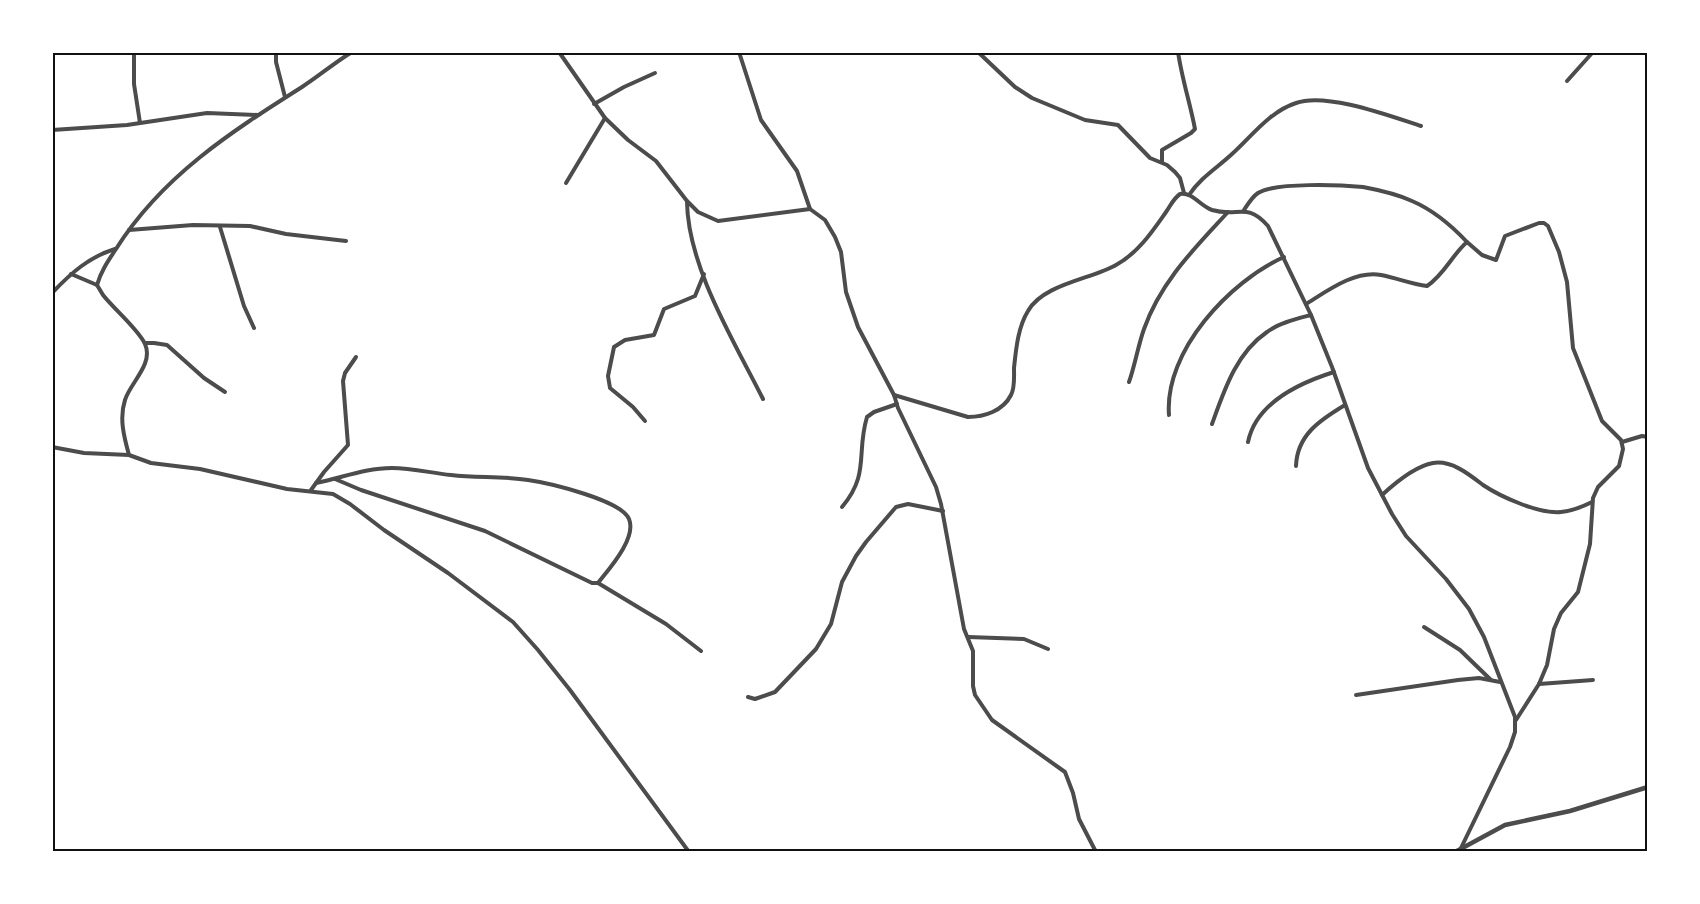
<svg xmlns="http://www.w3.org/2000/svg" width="1700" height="904" font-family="'Roboto Condensed',sans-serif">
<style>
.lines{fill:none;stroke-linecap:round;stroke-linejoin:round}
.minor{stroke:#4c4c4c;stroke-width:4}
.tertiary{stroke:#4c4c4c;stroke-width:4.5}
.neatline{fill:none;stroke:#111;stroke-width:2}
</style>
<rect width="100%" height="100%" fill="#fff"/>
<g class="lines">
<g class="minor">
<polyline points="134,52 134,84 140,123"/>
<polyline points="276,52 276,62 285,97"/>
<polyline points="559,52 605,118 628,140 656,161 687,201 698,212 718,221 810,209"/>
<polyline points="739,52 761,120 797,171 810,209 825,220 835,237 841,252 846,292 858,327 894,395 898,408 936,487 941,504 964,629 973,651 973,686 975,695 992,720 1065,772 1073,793 1079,819 1096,852"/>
<polyline points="978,52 1015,87 1032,98 1085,120 1118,125 1150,158 1167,165 1175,172 1180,178 1184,193"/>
<polyline points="1567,81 1593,52"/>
<polyline points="594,104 624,87 655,73"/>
<polyline points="52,130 127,125 207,113 258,115"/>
<path d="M1162 162V150L1191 133 1195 129C1190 103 1182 79 1178 52"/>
<polyline points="566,183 605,118"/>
<path d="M1189 195C1201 177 1217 168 1232 154 1252 136 1269 112 1296 103 1326 92 1390 116 1421 126"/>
<path d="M687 202C688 267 734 341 763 399"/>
<path d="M1244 210C1248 204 1252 197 1258 193 1275 182 1342 185 1363 187 1379 190 1397 194 1412 201 1433 210 1451 225 1467 242"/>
<polyline points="220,227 244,306 254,328"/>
<polyline points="129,230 193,225 250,226 286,234 346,241"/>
<path d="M71 274 97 285 103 295C113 308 139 330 145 344 154 364 130 383 125 400 119 418 124 437 129 455L151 463 200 469 287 489 333 494 350 504 384 530 448 573 513 622 538 650 570 690 689 852"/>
<path d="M97 285C101 271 108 261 116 249 162 176 231 132 302 87 319 76 334 63 352 52"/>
<path d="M52 293C71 273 89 257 115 249"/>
<path d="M1306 304C1327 291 1355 270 1381 275 1397 278 1411 284 1427 286 1444 275 1452 255 1467 242L1482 255 1496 260 1505 236 1539 223H1544L1548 226 1559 252 1567 282 1573 348 1602 421 1621 440 1623 449 1619 466 1598 487 1593 498 1590 544 1578 592 1561 613 1554 629 1547 665 1539 684 1516 720"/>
<polyline points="145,343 154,343 167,345 204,378 225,392"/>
<path d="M1129 382C1135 365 1138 346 1144 329 1161 281 1195 248 1228 212"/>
<path d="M894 395 968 417C984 417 1003 411 1011 395 1015 388 1014 377 1014 368 1016 349 1018 327 1028 311 1043 284 1092 279 1116 265 1138 253 1152 232 1166 212 1171 205 1173 199 1180 194 1193 192 1200 206 1212 210 1238 218 1246 201 1268 226L1311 315 1332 367 1368 468 1392 514 1406 536 1446 579 1469 609 1484 637 1515 717V732L1510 747 1461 848"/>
<path d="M1169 415C1164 351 1230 281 1284 257"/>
<polyline points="645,421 633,407 610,388 608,376 614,347 625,340 654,335 664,309 695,296 704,274"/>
<path d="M1212 424C1224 391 1236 353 1267 332 1279 323 1296 319 1311 315"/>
<path d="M1248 442C1256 403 1299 383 1334 372"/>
<polyline points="1622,442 1642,436 1648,437"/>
<polyline points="52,447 84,453 129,455"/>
<path d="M1296 466C1297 435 1320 420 1345 405"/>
<polyline points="335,479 361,490 485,531 592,583 598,583 666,624 701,651"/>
<path d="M316 483C341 478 366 468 392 468 412 468 431 473 451 475 477 478 503 476 528 480 549 483 621 500 629 519 637 538 609 569 598 583"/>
<polyline points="311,490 324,472 348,445 343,381 345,373 356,357"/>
<path d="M1382 495C1395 483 1416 466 1433 463 1452 460 1470 475 1483 485 1501 497 1539 514 1561 512 1572 511 1582 507 1592 502"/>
<path d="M842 507C870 474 856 453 867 417L874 412 897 404"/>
<polyline points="1424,627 1460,650 1491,680"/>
<polyline points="968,637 1024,639 1048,649"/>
<polyline points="1539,684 1593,680"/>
<polyline points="1356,695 1458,680 1479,678 1500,682"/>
<polyline points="748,697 755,699 775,692 816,649 831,624 842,582 856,556 866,542 896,507 908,504 943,511"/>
</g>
<polyline class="tertiary" points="1455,852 1505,825 1570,811 1648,787"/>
</g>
<rect width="1700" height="904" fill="none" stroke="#ffffff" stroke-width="108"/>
<rect x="54" y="54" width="1592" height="796" class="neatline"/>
</svg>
